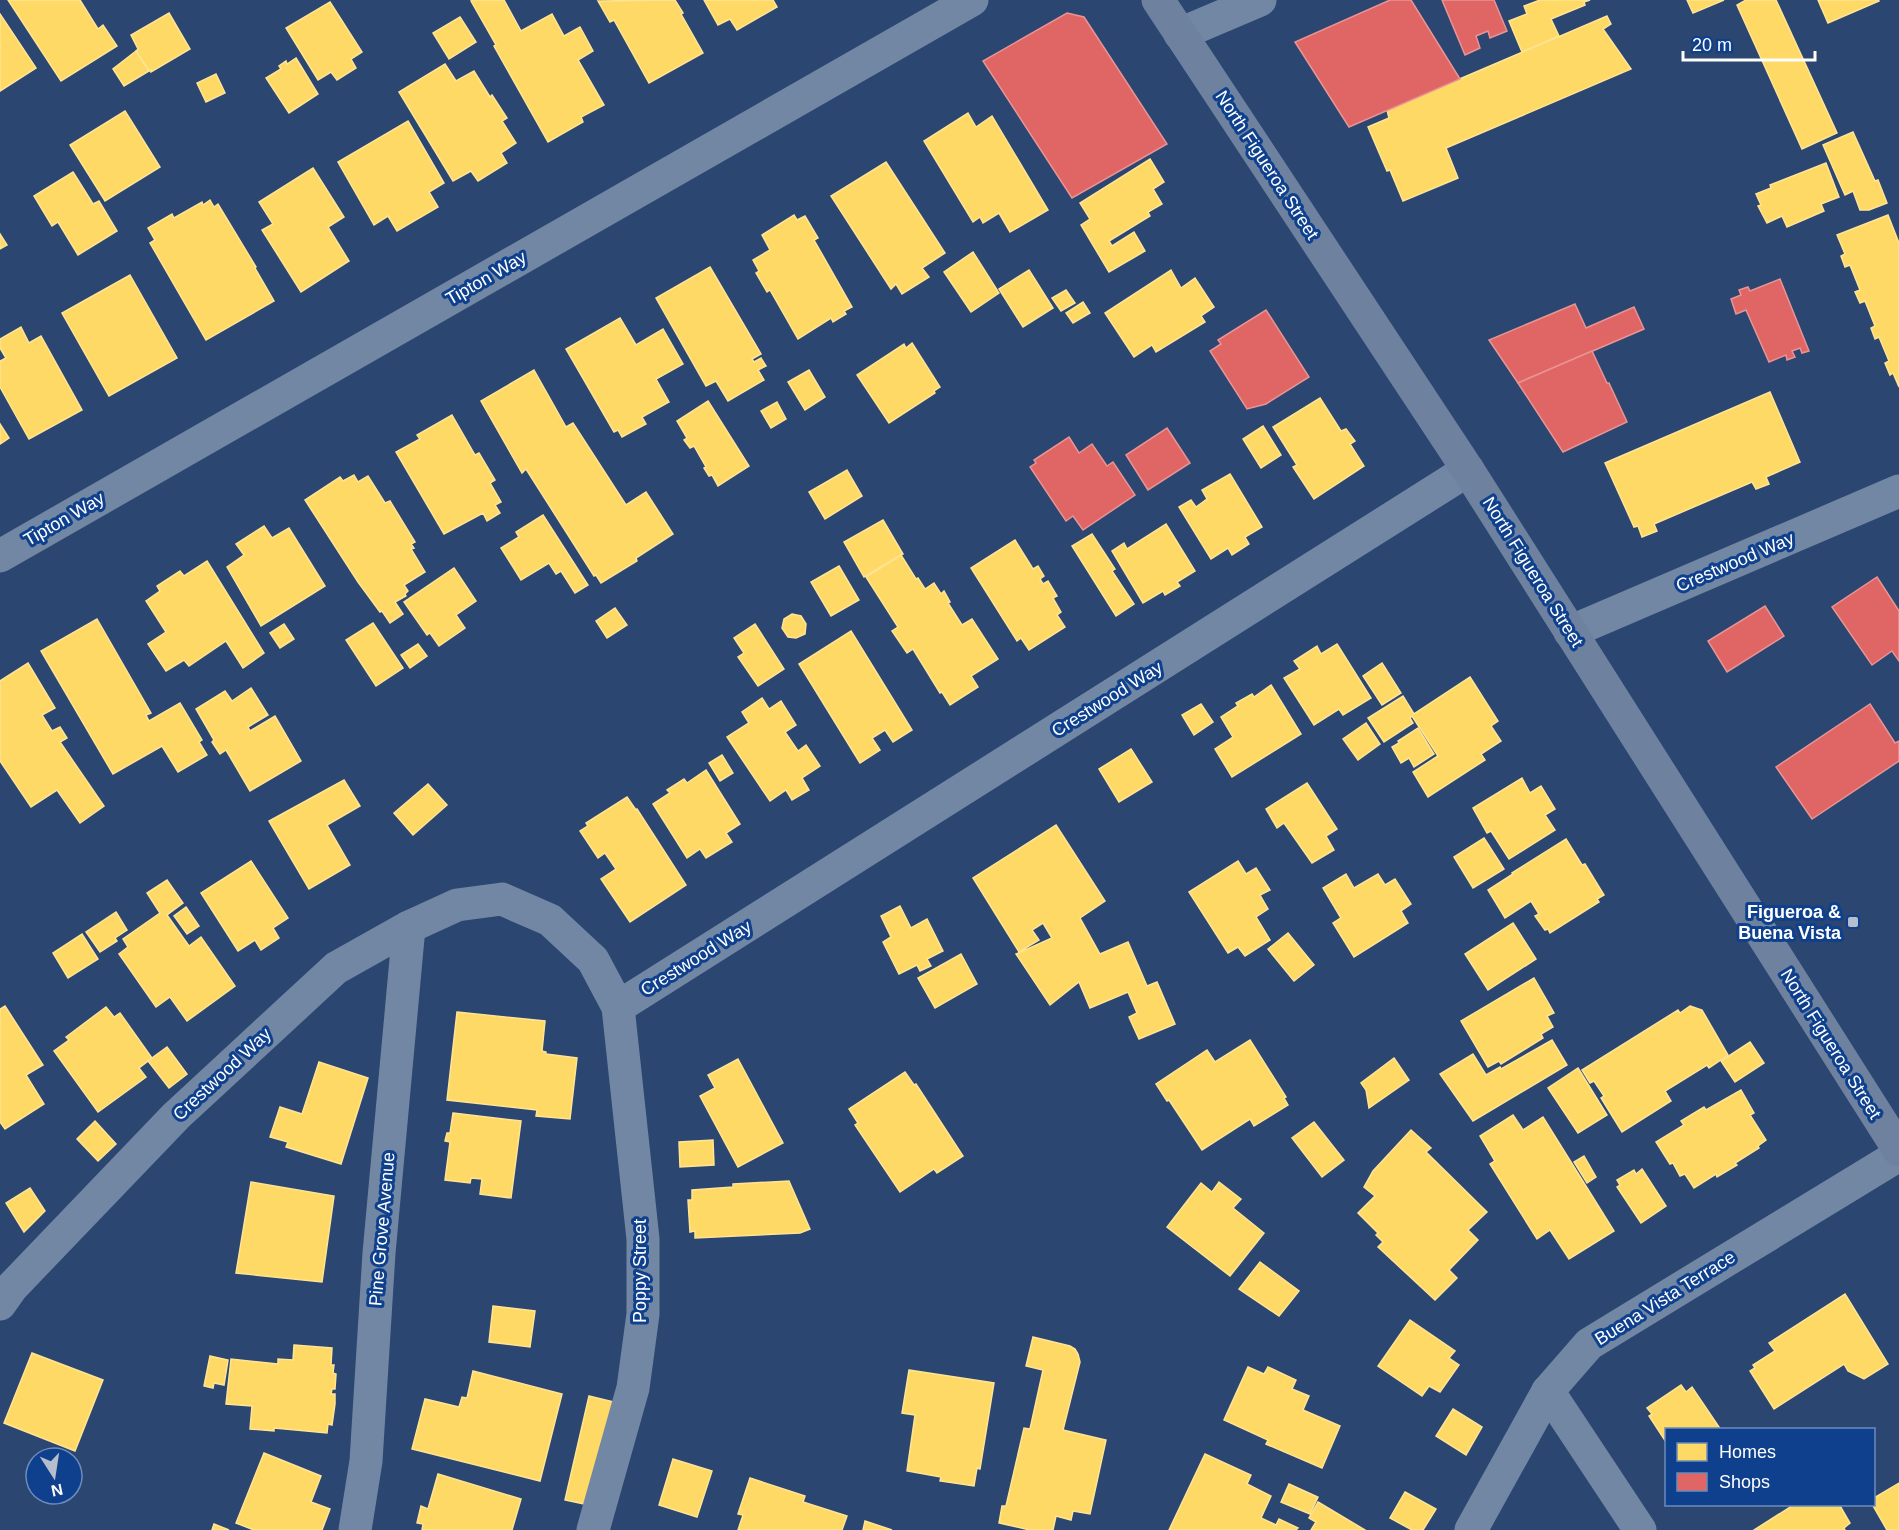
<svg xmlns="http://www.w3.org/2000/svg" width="1899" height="1530" font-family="Arial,sans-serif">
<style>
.homes{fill:#ffd966;stroke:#ffe494;stroke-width:1.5}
.shops{fill:#e06666;stroke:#e99494;stroke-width:1.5}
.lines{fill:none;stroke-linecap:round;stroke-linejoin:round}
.street{stroke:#7287a4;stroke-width:33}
.secondary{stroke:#6e82a0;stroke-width:33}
.poi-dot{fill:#b5becd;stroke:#0e408d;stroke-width:2}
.labels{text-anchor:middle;stroke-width:6;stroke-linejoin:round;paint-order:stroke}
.street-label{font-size:18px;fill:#fff;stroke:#0e408d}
.poi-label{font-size:18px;font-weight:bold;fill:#fff;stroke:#0e408d;text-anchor:end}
</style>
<rect width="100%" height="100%" fill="#2b4670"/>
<g class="homes">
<polygon points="8,0 80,0 98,29 103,25 117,46 61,81"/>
<polygon points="474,0 504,0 521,31 552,14 564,36 580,27 593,51 578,60 604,105 581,117 583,122 548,142 494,46 496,45 471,1"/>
<polygon points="675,0 683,13 681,14 703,53 649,83 614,20 610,22 598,1"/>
<polygon points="704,0 773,0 777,7 737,30 730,19 718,25"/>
<polygon points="1540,0 1590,0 1584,2 1585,5 1551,19 1559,36 1522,52 1509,21 1527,14 1524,6"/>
<polygon points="1687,0 1724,0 1693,13"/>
<polygon points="1746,0 1776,0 1837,133 1802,149 1737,5"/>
<polygon points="1818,0 1878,0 1879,1 1828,23"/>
<polygon points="330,2 362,52 351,59 356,68 337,80 331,72 318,80 286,28"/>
<polygon points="169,13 190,49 151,72 151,70 149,71 136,51 138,49 131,35"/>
<polygon points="0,14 36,68 0,91"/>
<polygon points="1607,16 1611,24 1603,29 1631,69 1446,148 1458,178 1403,201 1390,170 1387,171 1368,127 1389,118 1387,110"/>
<polygon points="460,17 476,42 449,59 433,33"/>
<polygon points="136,51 149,71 124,86 113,69"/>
<polygon points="296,58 318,94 289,113 266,78 281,69 279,66 286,61 287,64"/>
<polygon points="445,64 456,81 474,71 490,97 492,95 507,118 502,121 516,143 501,153 507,163 478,181 471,171 453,181 399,92"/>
<polygon points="216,74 225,93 206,102 197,83"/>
<polygon points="125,111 160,167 105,201 70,145"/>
<polygon points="968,113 976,127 992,116 1048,210 1010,232 999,213 983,223 980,217 973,222 924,141"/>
<polygon points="408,121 444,183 429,192 438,207 397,231 388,216 374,225 338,162"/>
<polygon points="1853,132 1875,181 1878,180 1887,203 1869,210 1860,210 1853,191 1845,195 1823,145"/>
<polygon points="1150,159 1164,182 1153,189 1162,204 1148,212 1150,216 1109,241 1112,246 1134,232 1145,251 1109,272 1081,225 1090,219 1080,203"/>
<polygon points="886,162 945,253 922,268 929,277 902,294 896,284 891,289 831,196"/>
<polygon points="1826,163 1839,197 1821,204 1824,211 1787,227 1782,216 1767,223 1758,206 1761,205 1756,194 1771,188 1770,185"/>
<polygon points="313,168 344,217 328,227 349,261 301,292 262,230 273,224 259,202"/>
<polygon points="73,172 93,204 99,201 117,231 78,255 58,222 52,226 34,196"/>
<polygon points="210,200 214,207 218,204 256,267 255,268 274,301 206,340 150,243 155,240 148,228 172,214 174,218 202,202 203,205"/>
<polygon points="794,215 797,220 805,216 818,238 814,240 852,307 844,311 846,314 833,322 831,318 798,339 770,290 767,292 756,273 759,271 753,260 770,250 762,235"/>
<polygon points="1888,215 1899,243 1899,387 1893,373 1890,375 1885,363 1889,361 1879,337 1875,339 1871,328 1875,326 1865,301 1860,303 1855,292 1860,290 1850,265 1845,267 1841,256 1845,254 1837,235"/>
<polygon points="0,234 7,245 0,249"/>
<polygon points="973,252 999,293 971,312 944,272"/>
<polygon points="710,267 761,354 752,359 754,362 761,358 766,366 758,370 764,380 728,401 716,381 706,386 656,298"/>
<polygon points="1029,270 1053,308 1023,327 999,289"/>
<polygon points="1171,270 1181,288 1195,278 1214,307 1201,316 1205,322 1156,352 1152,345 1134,357 1105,313"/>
<polygon points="130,275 177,358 109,396 62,313"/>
<polygon points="1066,290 1075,303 1061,311 1052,298"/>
<polygon points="1083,302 1090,313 1073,323 1066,313"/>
<polygon points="620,318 636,345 663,329 683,364 656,379 669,402 642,417 646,424 622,437 618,430 614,432 566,349"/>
<polygon points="21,327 29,343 41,336 82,410 29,439 0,387 0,361 6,358 0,348 0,339"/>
<polygon points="912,343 940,387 934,391 935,393 889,423 857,375 904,344 906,348"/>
<polygon points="534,370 566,427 573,423 626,505 646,492 673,534 636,558 637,561 601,583 596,575 594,576 526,469 522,473 481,401"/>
<polygon points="809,370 825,397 805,410 788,382"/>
<polygon points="1770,392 1800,462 1766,477 1769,484 1756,489 1752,482 1654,524 1657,531 1642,537 1638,526 1634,527 1605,463"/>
<polygon points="1320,398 1341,431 1346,429 1355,441 1350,444 1364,466 1314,499 1293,467 1297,465 1273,427"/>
<polygon points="708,401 749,466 718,486 712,475 709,476 704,468 706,467 694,446 690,448 684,440 687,438 677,421"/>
<polygon points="777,402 786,419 771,428 761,411"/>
<polygon points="452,415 475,455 479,453 495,480 490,483 501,502 495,505 500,513 487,521 483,513 444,534 396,452 420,439 417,435"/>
<polygon points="0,424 9,438 0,444"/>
<polygon points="1263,426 1281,455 1261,468 1243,439"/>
<polygon points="847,470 862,496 825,519 809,492"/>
<polygon points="1230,474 1262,527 1245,537 1249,544 1232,555 1228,548 1211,559 1179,507 1191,500 1196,507 1207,499 1202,490"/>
<polygon points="354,475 358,482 368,476 385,503 390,501 415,542 411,544 414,548 411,549 425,572 404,585 408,591 405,594 406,596 395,602 403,614 390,623 382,611 380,612 358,582 305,500 340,477 343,481"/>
<polygon points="543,515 588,585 575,593 561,571 556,574 549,563 521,580 501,548 519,537 516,532"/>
<polygon points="883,520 903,554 864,577 844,542"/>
<polygon points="1166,524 1195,571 1177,582 1180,586 1165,595 1163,591 1143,603 1112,551 1124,543 1127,549"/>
<polygon points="264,526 272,538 289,528 325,586 261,626 227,567 244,555 236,544"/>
<polygon points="1092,534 1115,569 1112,571 1134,604 1116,616 1072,546"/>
<polygon points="1015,540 1033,569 1038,566 1044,576 1040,579 1043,584 1048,581 1057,596 1053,598 1061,612 1057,615 1065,627 1029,650 1021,638 1017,641 971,568"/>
<polygon points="901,555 916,579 918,578 925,589 934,583 941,594 944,591 950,602 948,603 962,625 972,619 998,659 971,676 978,687 950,705 942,692 940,693 913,649 907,653 892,631 898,627 866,577"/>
<polygon points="207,561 264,653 243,668 226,641 189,666 184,660 166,671 148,644 166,632 146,601 160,591 157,586 180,571 184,576"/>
<polygon points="839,566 859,600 831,616 811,582"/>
<polygon points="454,568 476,601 456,615 465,628 439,646 430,633 427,635 404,602"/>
<polygon points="615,608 627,625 607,638 596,621"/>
<polygon points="792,614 801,616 806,624 805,634 796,638 788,637 782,628 784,619"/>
<polygon points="97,619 151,713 146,715 149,721 180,703 202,740 199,742 207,755 178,772 162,746 113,774 41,651"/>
<polygon points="373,623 403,668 376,686 346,640"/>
<polygon points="284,624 294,639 280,648 270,633"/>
<polygon points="755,624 784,669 758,686 738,657 744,653 734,638"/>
<polygon points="851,631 912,730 893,742 885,730 872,738 880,750 860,763 799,664"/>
<polygon points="418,644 427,656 410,668 401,655"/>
<polygon points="1337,644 1371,698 1343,715 1339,709 1314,725 1284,678 1300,669 1294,661 1317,646 1321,654"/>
<polygon points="28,663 55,708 42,715 52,731 60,727 67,738 60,742 104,806 80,823 57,790 31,807 0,761 0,681"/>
<polygon points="1382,663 1401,693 1382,705 1363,676"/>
<polygon points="1470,677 1498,721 1491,726 1501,741 1481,754 1485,760 1428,797 1413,772 1438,756 1412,716 1410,718 1413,723 1384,742 1368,718 1403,696 1414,714"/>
<polygon points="1271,685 1301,734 1232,777 1215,749 1233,737 1221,717 1238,706 1236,703 1252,694 1254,697"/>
<polygon points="251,688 268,715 248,727 250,731 275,716 301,761 250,791 226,750 220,754 212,742 214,740 196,709 225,691 232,701"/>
<polygon points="762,698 769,709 781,701 796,725 785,732 798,751 806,745 820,766 802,778 809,790 792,800 786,790 770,801 727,737 749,723 742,712"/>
<polygon points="1201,704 1213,722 1194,735 1182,715"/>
<polygon points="1366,723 1380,744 1358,760 1343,739"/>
<polygon points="1418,728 1434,754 1414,767 1409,758 1401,763 1392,747 1399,743 1398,741"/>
<polygon points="1131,749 1152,782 1119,802 1099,769"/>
<polygon points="722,755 733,773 720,781 709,763"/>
<polygon points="706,770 740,824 726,833 732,842 706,858 700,849 687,858 653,804 670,793 667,790 684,779 687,783"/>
<polygon points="1522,778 1530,793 1541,786 1555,809 1545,815 1555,830 1509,859 1491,831 1487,833 1473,808"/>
<polygon points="344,780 360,806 327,825 350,865 309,889 269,821"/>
<polygon points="1307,783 1337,829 1326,836 1334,850 1312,863 1284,823 1277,828 1266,809"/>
<polygon points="428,784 447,805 413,835 394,813"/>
<polygon points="627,797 636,810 637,809 686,885 630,922 601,879 616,869 605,853 598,858 580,831 588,826 586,823"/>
<polygon points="1056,825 1105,901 1080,918 1100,954 1128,942 1147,986 1157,982 1175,1024 1139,1039 1129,1017 1137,1013 1128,992 1090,1008 1079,982 1050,1005 1016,954 1052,938 1043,923 1032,930 1039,940 1019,952 973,878"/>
<polygon points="1484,838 1504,869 1473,888 1454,857"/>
<polygon points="1566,839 1582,865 1585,864 1604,895 1597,899 1599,902 1550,933 1548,929 1545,930 1535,916 1539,914 1531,901 1505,918 1488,890 1513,874 1512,873"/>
<polygon points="251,861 288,918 273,928 279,938 261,950 255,940 238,951 201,893"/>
<polygon points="1238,861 1246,874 1256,868 1270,890 1260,895 1268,909 1256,917 1270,940 1245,956 1238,947 1228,953 1189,892"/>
<polygon points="1346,874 1354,888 1378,874 1385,885 1395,879 1411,904 1401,911 1408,923 1354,957 1333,923 1341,918 1323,888"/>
<polygon points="167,880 183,903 167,915 189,946 201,937 235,986 187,1021 170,997 156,1007 119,954 128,947 123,939 160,913 147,893"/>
<polygon points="900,906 911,928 927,919 943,951 927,959 931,966 920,971 917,965 899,974 883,942 891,937 881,916"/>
<polygon points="186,907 199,926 187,934 174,916"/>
<polygon points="116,912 127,930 115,938 117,941 100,952 86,932"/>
<polygon points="1513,923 1536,959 1488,990 1465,954"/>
<polygon points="1288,933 1314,965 1294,981 1268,949"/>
<polygon points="82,934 98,959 68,978 53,953"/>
<polygon points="961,954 977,984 935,1008 918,978"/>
<polygon points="1534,978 1554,1013 1547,1016 1553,1027 1541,1034 1543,1038 1501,1064 1499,1061 1488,1067 1461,1021"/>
<polygon points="5,1006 43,1065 26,1075 44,1104 5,1129 0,1122 0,1009"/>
<polygon points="1690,1006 1702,1010 1728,1055 1709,1068 1707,1065 1665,1091 1671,1101 1622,1132 1601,1098 1604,1096 1594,1081 1590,1083 1582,1070 1678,1010 1680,1013"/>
<polygon points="106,1007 114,1017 120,1013 152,1058 139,1068 146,1077 98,1112 54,1051 69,1040 66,1037"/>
<polygon points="457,1012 545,1021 542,1051 546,1052 546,1054 577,1058 570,1119 536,1116 537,1110 447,1100"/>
<polygon points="1250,1040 1286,1097 1284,1098 1288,1105 1254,1126 1250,1119 1202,1150 1169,1100 1167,1101 1156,1084 1207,1050 1215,1062"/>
<polygon points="1552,1040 1567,1065 1473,1121 1440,1074 1473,1054 1486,1075 1500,1067 1501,1069"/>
<polygon points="1750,1042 1764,1063 1735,1082 1721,1061"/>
<polygon points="167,1047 187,1074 169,1088 148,1061"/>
<polygon points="1394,1058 1409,1080 1369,1108 1366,1090 1361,1083"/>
<polygon points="738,1059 783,1143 738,1167 700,1096 715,1088 708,1075"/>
<polygon points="319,1062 368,1078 341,1164 286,1147 288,1142 270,1137 280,1107 302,1114"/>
<polygon points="1578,1068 1607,1115 1578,1133 1548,1088"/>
<polygon points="905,1072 914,1085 916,1084 963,1156 937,1173 934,1169 900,1192 855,1125 858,1123 849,1109"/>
<polygon points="1741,1090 1754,1113 1750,1115 1766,1140 1758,1146 1759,1148 1735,1163 1737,1165 1717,1177 1716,1174 1694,1188 1685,1174 1680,1176 1673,1163 1670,1164 1656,1142 1684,1125 1681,1121 1704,1107 1706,1110"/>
<polygon points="453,1113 521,1121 511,1198 480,1194 482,1179 471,1178 470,1183 445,1180 450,1142 445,1141 447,1133 450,1133"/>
<polygon points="1513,1115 1523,1130 1543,1117 1614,1231 1569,1259 1550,1230 1537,1239 1490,1164 1495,1161 1480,1136"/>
<polygon points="95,1121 116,1144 98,1161 77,1139"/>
<polygon points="1314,1122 1344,1160 1322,1177 1292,1138"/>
<polygon points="1411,1130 1431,1148 1426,1152 1487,1212 1468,1230 1478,1240 1449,1270 1457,1278 1435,1300 1378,1247 1383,1242 1376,1235 1378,1233 1358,1213 1375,1196 1364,1187 1373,1171"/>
<polygon points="713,1140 714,1165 680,1167 679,1142"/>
<polygon points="1584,1156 1596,1177 1587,1183 1574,1162"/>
<polygon points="1642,1169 1666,1206 1641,1223 1617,1187 1620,1185 1617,1180 1634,1170 1636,1174"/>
<polygon points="789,1181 810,1229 800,1233 695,1238 695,1231 690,1232 688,1200 692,1200 692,1190 733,1187 733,1184"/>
<polygon points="251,1182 334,1196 322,1282 236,1273"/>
<polygon points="1219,1182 1241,1199 1233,1208 1264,1233 1230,1276 1167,1227 1201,1183 1212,1192"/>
<polygon points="30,1188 45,1211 24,1232 6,1203"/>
<polygon points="1260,1262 1299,1291 1279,1316 1239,1289"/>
<polygon points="1845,1294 1888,1364 1864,1379 1848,1371 1844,1364 1774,1409 1750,1371 1755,1368 1753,1365 1775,1351 1769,1343"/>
<polygon points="493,1306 535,1311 530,1347 489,1342"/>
<polygon points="1410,1320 1455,1351 1449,1358 1459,1365 1440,1392 1429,1386 1422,1396 1378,1366"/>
<polygon points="1033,1337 1070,1346 1075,1349 1078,1354 1080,1362 1063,1430 1106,1440 1090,1514 1073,1511 1071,1520 1056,1516 1053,1530 1030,1530 999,1523 1002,1506 1006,1506 1024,1428 1030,1429 1043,1370 1026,1366"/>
<polygon points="294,1345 332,1348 331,1365 334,1365 333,1373 336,1374 335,1389 332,1389 331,1394 335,1394 335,1404 332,1425 328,1424 327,1433 274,1428 274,1431 250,1429 252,1406 226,1404 231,1359 278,1364 278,1359 293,1360"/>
<polygon points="32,1353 103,1380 75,1451 4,1423"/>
<polygon points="210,1356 228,1360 224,1385 214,1383 213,1388 204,1386"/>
<polygon points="1248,1367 1264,1374 1268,1367 1296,1380 1292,1389 1309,1396 1303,1410 1340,1426 1322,1468 1266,1444 1268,1440 1224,1420"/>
<polygon points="909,1370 994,1383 980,1469 977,1468 974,1486 940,1481 941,1477 907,1471 915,1415 902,1413"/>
<polygon points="473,1371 562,1394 540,1481 412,1449 425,1399 459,1407 462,1397 467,1398"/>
<polygon points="1681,1385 1686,1392 1692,1387 1721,1430 1666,1430 1666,1442 1649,1416 1652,1414 1647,1408"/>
<polygon points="589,1396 614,1402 589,1505 565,1500"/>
<polygon points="1453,1409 1482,1427 1466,1455 1436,1436"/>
<polygon points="264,1453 321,1476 311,1502 330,1509 322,1530 254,1530 236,1523"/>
<polygon points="1205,1454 1251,1475 1247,1484 1271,1496 1261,1518 1276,1525 1279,1519 1298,1528 1296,1530 1169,1530"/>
<polygon points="673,1459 712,1471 697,1517 659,1505"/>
<polygon points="438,1474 521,1499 512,1530 422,1530 423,1524 417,1523 421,1506 428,1509"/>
<polygon points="750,1478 805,1496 803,1502 847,1516 842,1530 738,1530 743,1515 738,1514"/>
<polygon points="1899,1483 1899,1530 1887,1530 1872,1504 1874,1504 1874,1498"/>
<polygon points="1289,1484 1318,1497 1310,1514 1281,1502"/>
<polygon points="1405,1492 1436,1509 1423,1530 1412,1530 1390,1518"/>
<polygon points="1318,1502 1365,1530 1311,1530 1316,1522 1309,1518"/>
<polygon points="1795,1504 1839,1504 1850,1523 1844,1528 1845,1530 1754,1530"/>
<polygon points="865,1521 892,1530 863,1530"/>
<polygon points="214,1524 229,1530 212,1530"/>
</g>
<g class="shops">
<polygon points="1390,0 1411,0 1460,79 1349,127 1295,42"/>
<polygon points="1442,0 1494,0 1507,31 1490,38 1488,31 1476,36 1480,48 1465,55"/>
<polygon points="1067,13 1084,17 1167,144 1072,198 983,61"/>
<polygon points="1780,279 1809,351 1802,353 1800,348 1792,351 1795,357 1787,360 1786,355 1769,362 1746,310 1736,314 1731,299 1741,295 1739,290 1748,287 1750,291"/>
<polygon points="1575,304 1586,328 1634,307 1644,329 1518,383 1489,340"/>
<polygon points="1266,310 1309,377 1266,404 1247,409 1210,351 1221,344 1218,340"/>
<polygon points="1592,351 1607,383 1609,383 1627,422 1563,452 1518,383"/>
<polygon points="1167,428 1190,463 1148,490 1126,455"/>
<polygon points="1069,437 1079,453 1092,444 1107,466 1113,462 1135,495 1083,530 1073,516 1066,521 1030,467 1036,463 1034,460"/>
<polygon points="1877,577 1899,611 1899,661 1892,651 1872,665 1832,607"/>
<polygon points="1765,606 1784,636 1727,672 1708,641"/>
<polygon points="1870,704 1895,743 1899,741 1899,761 1812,819 1776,767"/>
</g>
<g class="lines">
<g class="street">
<polyline points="1180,34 1260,0"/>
<polyline points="0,556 972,0"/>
<polyline points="1570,632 1899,491"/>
<polyline points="0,1304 12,1287 176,1116 336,968 409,927 457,905 502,899 550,920 593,960 618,1007 1468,470"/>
<polyline points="1548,1391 1640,1530"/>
<polyline points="355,1530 366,1461 379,1253 409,927"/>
<polyline points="593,1530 633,1388 643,1314 643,1239 618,1007"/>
<polyline points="1471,1530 1548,1391 1589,1344 1899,1155"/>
</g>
<polyline class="secondary" points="1158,0 1468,470 1899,1150"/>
</g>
<rect class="poi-dot" x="1847" y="916" width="12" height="12" rx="3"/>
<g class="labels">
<g class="street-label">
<text transform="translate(1267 165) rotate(57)" y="6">North Figueroa Street</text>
<text transform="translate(486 278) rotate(-30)" y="6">Tipton Way</text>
<text transform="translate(64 519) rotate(-30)" y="6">Tipton Way</text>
<text transform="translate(1735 562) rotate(-23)" y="6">Crestwood Way</text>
<text transform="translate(1533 572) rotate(58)" y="6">North Figueroa Street</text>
<text transform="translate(1107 699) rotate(-32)" y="6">Crestwood Way</text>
<text transform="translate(696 958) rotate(-32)" y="6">Crestwood Way</text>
<text transform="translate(1831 1044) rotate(58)" y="6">North Figueroa Street</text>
<text transform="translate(222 1074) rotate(-43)" y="6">Crestwood Way</text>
<text transform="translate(382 1229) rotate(-85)" y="6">Pine Grove Avenue</text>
<text transform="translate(640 1271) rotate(-90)" y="6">Poppy Street</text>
<text transform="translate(1665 1298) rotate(-32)" y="6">Buena Vista Terrace</text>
</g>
<g class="poi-label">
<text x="1841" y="918">Figueroa &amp;<tspan x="1841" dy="21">Buena Vista</tspan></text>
</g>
</g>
<rect x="1665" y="1428" width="210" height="78" fill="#0e408d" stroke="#6e8cbb" stroke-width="1.5"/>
<rect x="1677" y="1443" width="30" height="18" fill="#ffd966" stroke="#6e8cbb" stroke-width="1.5"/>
<text x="1719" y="1458" font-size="18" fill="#ffffff">Homes</text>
<rect x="1677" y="1473" width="30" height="18" fill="#e06666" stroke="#6e8cbb" stroke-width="1.5"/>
<text x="1719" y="1488" font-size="18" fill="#ffffff">Shops</text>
<g transform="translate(54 1476) rotate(168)"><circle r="28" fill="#0e408d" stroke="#6e8cbb" stroke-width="1.5"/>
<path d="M0-4.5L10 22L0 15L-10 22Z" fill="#b5becd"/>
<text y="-9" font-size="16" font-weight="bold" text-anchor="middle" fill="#ffffff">N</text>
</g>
<path d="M1683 51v9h132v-9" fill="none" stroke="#ffffff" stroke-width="3"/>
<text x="1692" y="51" font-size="18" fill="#ffffff" stroke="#0e408d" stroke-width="4.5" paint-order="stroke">20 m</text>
</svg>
